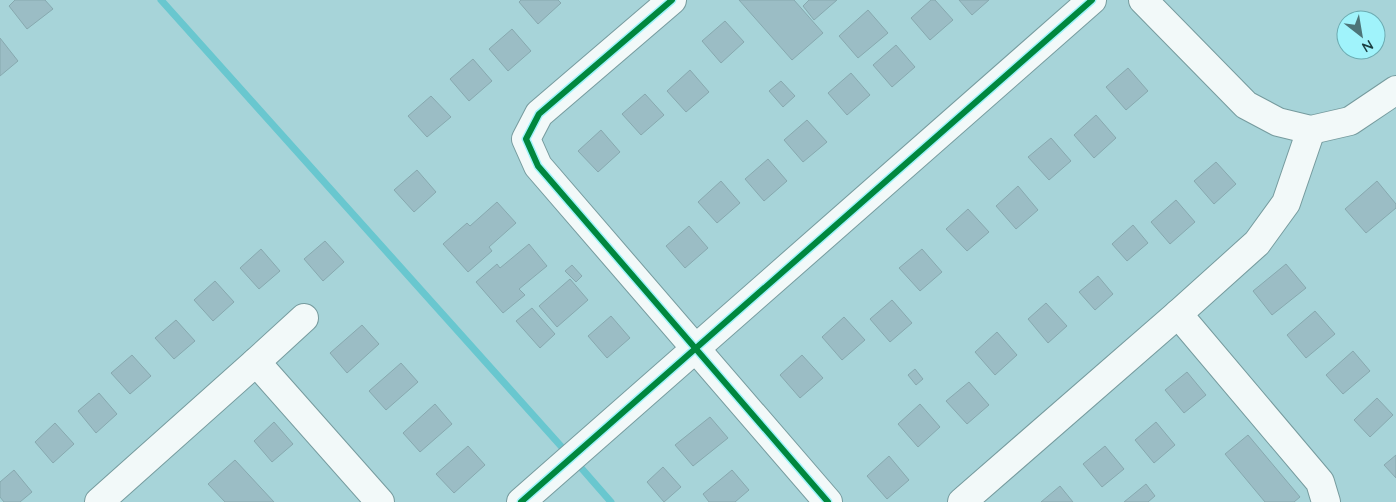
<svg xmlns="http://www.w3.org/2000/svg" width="1396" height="502" font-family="Quicksand,sans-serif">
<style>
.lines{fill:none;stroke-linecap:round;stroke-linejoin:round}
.stream{stroke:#69c7cf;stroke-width:7}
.building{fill:#9bbdc5;stroke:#87a9af}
.street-casing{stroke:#769b9e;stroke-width:30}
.street{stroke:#f2f9f9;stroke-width:28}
.cycleway-casing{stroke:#a0f3fb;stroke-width:9}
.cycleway{stroke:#00873e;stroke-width:6}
</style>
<rect width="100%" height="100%" fill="#a7d4d9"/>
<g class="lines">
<g class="stream">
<polyline points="161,0 568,454"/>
<polyline points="576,462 611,502"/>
</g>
</g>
<g class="building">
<polygon points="15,0 45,0 53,9 27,29 9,6"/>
<polygon points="521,0 558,0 561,3 538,24 519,2"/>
<polygon points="739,0 794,0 823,33 792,60"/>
<polygon points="809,0 837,0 814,20 803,6"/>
<polygon points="931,0 935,0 953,20 930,40 911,18"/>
<polygon points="959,0 989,0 972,15"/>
<polygon points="868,10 888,33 858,58 839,36"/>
<polygon points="725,21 744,42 721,63 702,41"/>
<polygon points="512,29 531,51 508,71 489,49"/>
<polygon points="0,38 18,61 0,76"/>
<polygon points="896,45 915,67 892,87 873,65"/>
<polygon points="473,59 492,81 469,101 450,79"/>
<polygon points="1128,68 1148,91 1126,110 1106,87"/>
<polygon points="690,70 709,92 686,112 667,91"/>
<polygon points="851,73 870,95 847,115 828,93"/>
<polygon points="781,81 795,96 783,107 769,91"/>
<polygon points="645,94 664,115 641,135 622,114"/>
<polygon points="431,96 451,117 427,137 408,116"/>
<polygon points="1096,115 1116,138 1094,158 1074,135"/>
<polygon points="807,120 827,142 803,162 784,140"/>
<polygon points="601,130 620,152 598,172 578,151"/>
<polygon points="1051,138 1071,161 1049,180 1028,157"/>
<polygon points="768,159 787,181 764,201 745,179"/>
<polygon points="1216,162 1236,184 1214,204 1194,181"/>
<polygon points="417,170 436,192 414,212 394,190"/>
<polygon points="721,181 740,203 717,223 698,202"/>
<polygon points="1377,181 1396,204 1396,208 1366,233 1345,209"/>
<polygon points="1018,186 1038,210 1016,229 996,206"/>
<polygon points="1176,200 1195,222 1170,244 1151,222"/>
<polygon points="497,202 516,223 489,247 492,251 468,272 443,244 467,223 470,226"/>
<polygon points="968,209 989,232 967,251 946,229"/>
<polygon points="1133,225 1148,243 1127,261 1112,244"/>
<polygon points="689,226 708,248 685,268 666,246"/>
<polygon points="325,241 344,262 323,281 304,259"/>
<polygon points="529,244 547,266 519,289 525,295 503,313 476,282 497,264 500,268"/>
<polygon points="261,249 280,271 259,289 240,268"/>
<polygon points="922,249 942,272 920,291 899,268"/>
<polygon points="1286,264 1306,288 1272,315 1253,291"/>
<polygon points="572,265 582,276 576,282 565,271"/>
<polygon points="1098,276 1113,294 1095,310 1079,292"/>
<polygon points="570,279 588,300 557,327 539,306"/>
<polygon points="215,281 234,302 213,321 194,300"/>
<polygon points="892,300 912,323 890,342 870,319"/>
<polygon points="1046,303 1067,326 1048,343 1028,319"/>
<polygon points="532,308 555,334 540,348 516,321"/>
<polygon points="1315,311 1335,334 1306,358 1287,335"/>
<polygon points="611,316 630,338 607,358 588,336"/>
<polygon points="844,317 865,340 842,360 822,337"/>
<polygon points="176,320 195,341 174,359 155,338"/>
<polygon points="362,325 379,344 347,373 330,353"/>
<polygon points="997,332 1017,355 995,375 975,352"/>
<polygon points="1353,351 1370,371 1343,394 1326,375"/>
<polygon points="132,355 151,376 130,394 111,373"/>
<polygon points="802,355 823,378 800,398 780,375"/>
<polygon points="401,363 418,382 386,410 369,391"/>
<polygon points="915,369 923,379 916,385 908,375"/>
<polygon points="1187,372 1206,395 1184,413 1165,390"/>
<polygon points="969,382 989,405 967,424 946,401"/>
<polygon points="99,393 117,414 96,433 78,411"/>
<polygon points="1377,398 1393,415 1370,437 1354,420"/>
<polygon points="435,404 452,424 420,452 403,433"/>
<polygon points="920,404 940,427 918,447 898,424"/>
<polygon points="710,417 728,438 693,466 675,445"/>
<polygon points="274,422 293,444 272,462 254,441"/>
<polygon points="1156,422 1175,445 1154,463 1135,440"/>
<polygon points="55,423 74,444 53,463 35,442"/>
<polygon points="1248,435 1300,497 1294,502 1265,502 1225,454"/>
<polygon points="468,446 485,465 454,493 436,474"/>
<polygon points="1105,446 1124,469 1102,487 1083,464"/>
<polygon points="1396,455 1396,478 1384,465"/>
<polygon points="889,456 909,480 887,499 867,476"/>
<polygon points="235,460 274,502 225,502 208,484"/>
<polygon points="663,467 681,487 664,502 647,482"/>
<polygon points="14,470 32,492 20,502 4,502 0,497 0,482"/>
<polygon points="732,470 749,490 735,502 709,502 703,494"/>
<polygon points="1146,484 1155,496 1148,502 1124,502"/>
<polygon points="1060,486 1073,502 1041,502"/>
</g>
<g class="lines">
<defs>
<g id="street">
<polyline points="672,0 539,114 526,139 538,166 828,502"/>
<polyline points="1143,0 1246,105 1278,122 1311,130 1350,121 1396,90"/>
<polyline points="1178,314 1320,482 1326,502"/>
<polyline points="256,362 380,502"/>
<polyline points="99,502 256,362 304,318"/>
<polyline points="521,502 1092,0"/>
<polyline points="962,502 1178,314 1257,243 1286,203 1311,130"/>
</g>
</defs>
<use href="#street" class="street-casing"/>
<use href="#street" class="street"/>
<defs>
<g id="cycleway">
<polyline points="672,0 539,114 526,139 538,166 828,502"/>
<polyline points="521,502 1092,0"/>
</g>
</defs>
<use href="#cycleway" class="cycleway-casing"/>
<use href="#cycleway" class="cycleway"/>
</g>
<g transform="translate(1361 35) rotate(149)"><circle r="24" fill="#a0f3fb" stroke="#6cabb1"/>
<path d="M0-4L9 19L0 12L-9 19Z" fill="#4d7478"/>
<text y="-8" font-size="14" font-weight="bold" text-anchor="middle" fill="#1d4043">N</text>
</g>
</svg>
